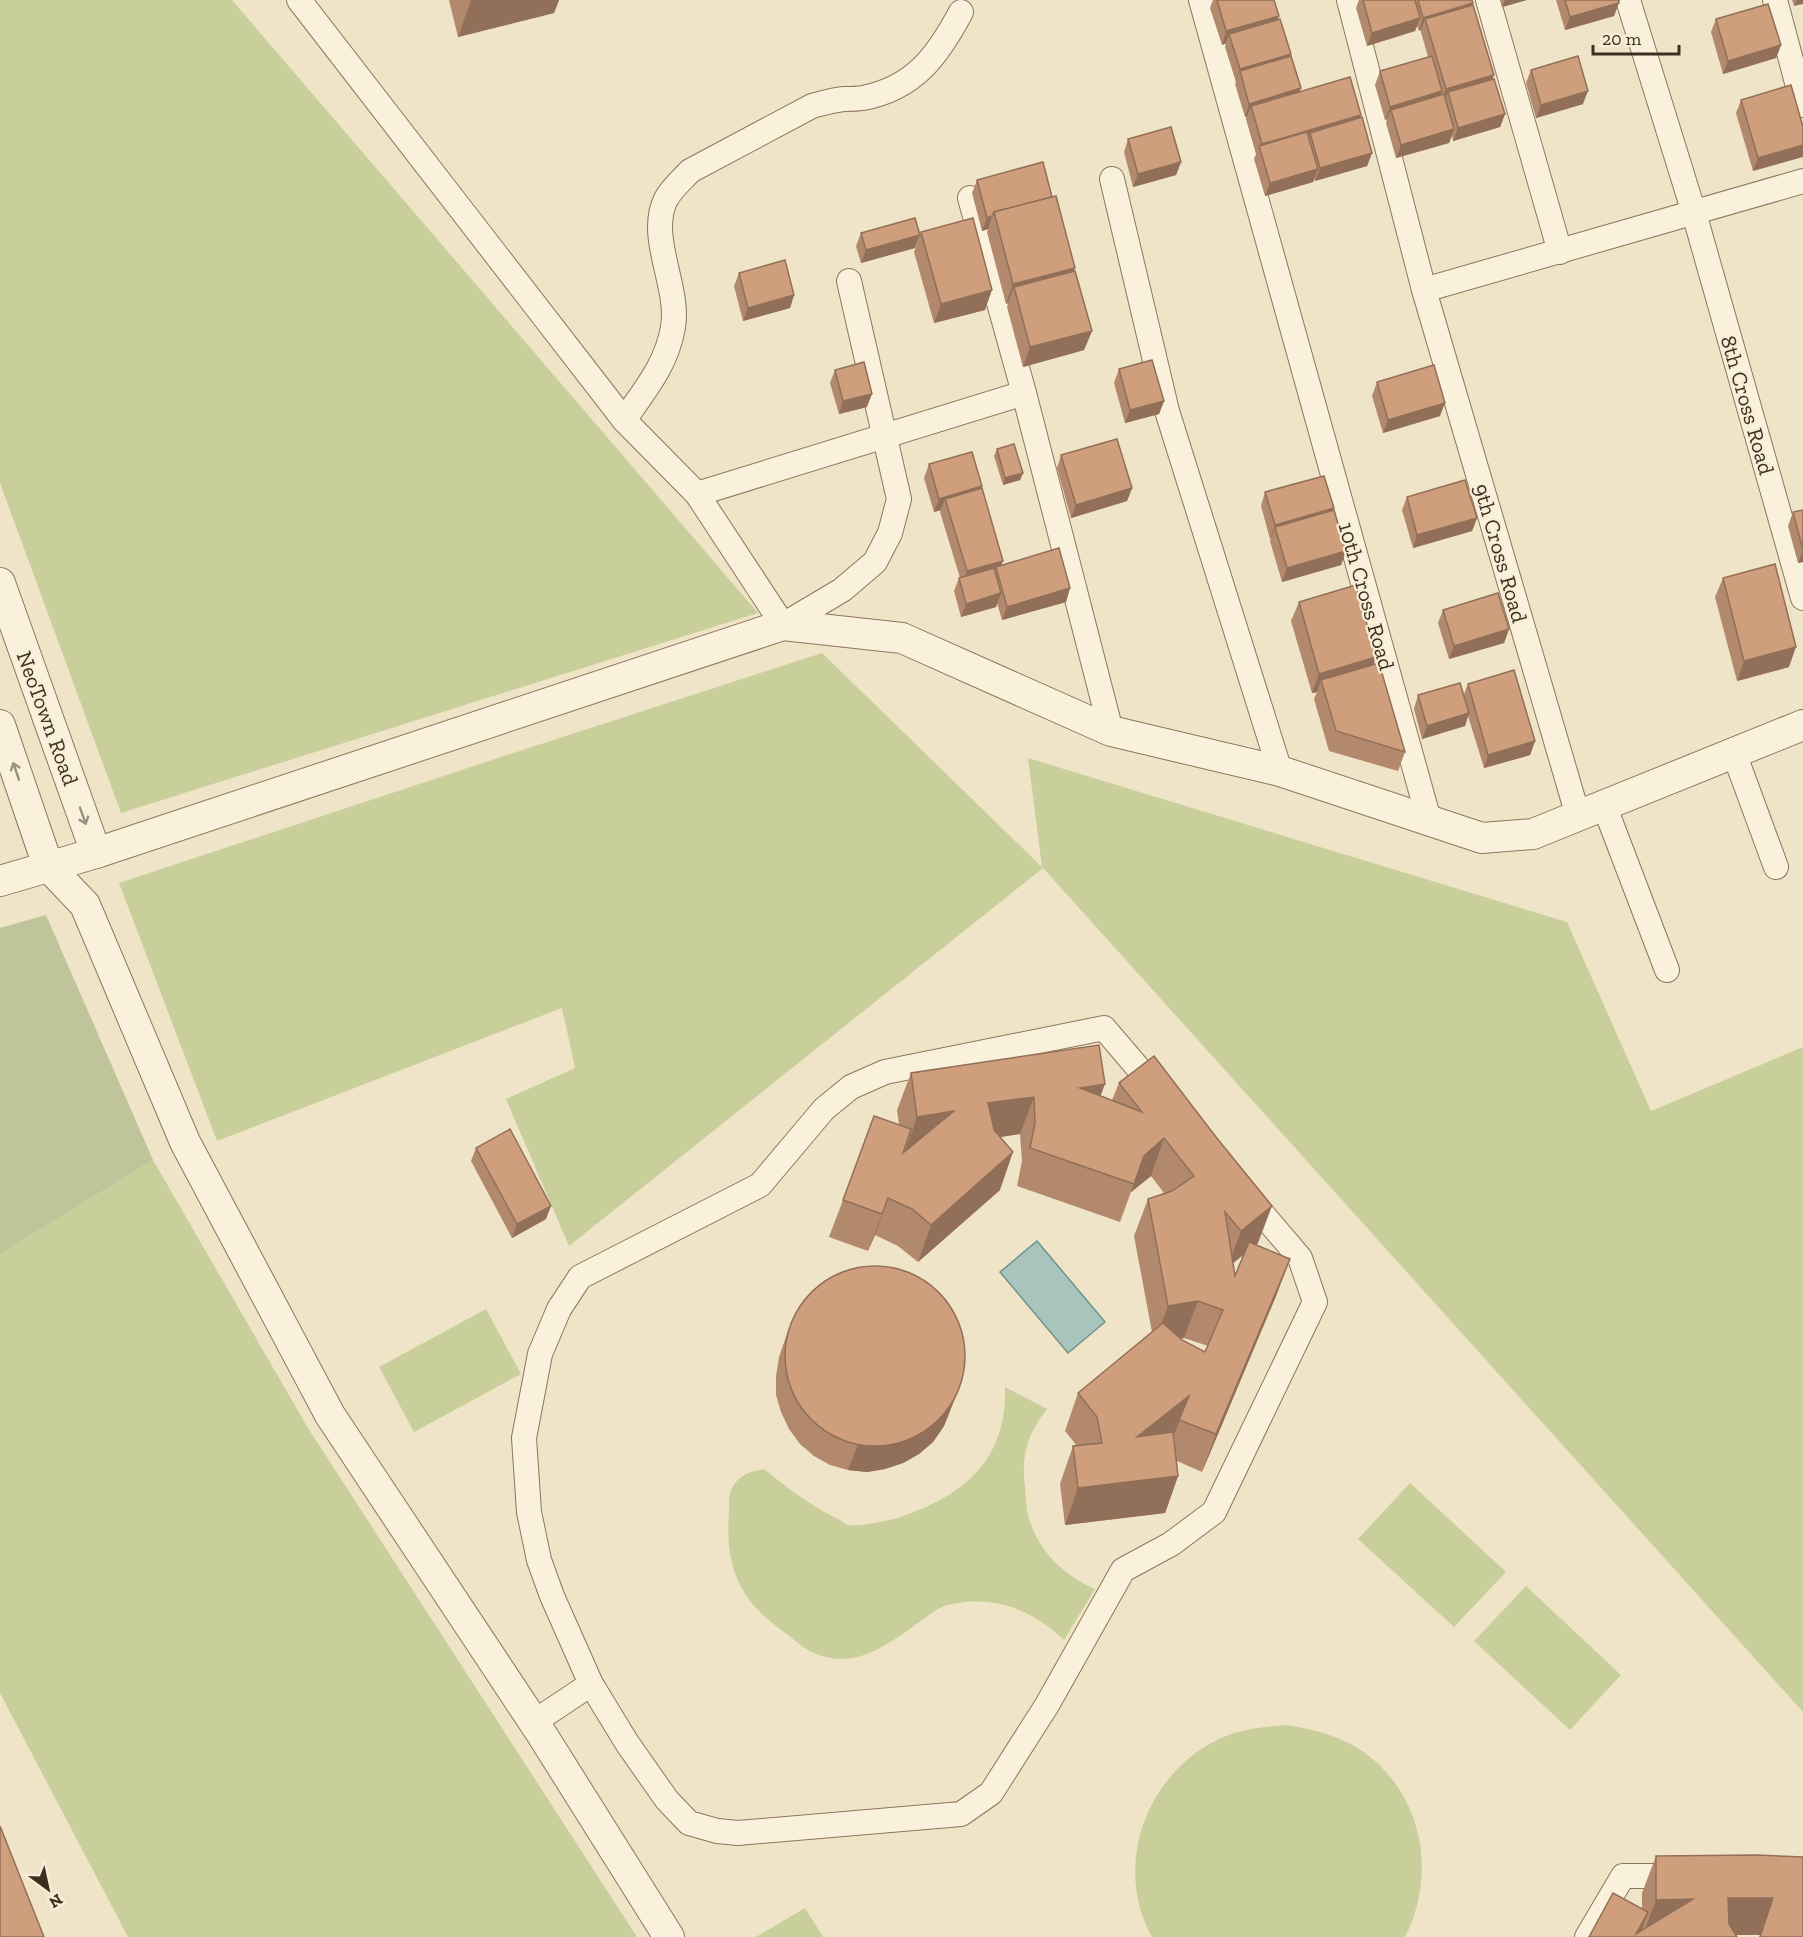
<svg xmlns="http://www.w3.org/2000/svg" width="1803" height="1937" font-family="'Zilla Slab',serif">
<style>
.green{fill:#c9cf9b}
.cemetery{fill:#bfc49a}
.water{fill:#a9c4bc;stroke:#6f938a;stroke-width:1.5}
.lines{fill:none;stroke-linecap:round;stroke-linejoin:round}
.minor-casing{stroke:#8d765c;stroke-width:26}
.tertiary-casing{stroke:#8d765c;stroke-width:32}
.minor{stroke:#faf1dc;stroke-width:24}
.tertiary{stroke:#faf1dc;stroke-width:30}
.wall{fill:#b2896c;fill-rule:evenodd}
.shaded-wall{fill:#916f58}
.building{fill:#cf9f7d;stroke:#916f58;stroke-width:1.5}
.oneway{stroke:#9c907e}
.labels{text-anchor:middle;stroke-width:4.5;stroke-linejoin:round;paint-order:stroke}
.street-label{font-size:22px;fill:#3d2e20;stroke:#f7eed8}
</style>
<rect width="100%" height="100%" fill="#f0e4c8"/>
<g class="green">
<polygon points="0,0 232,0 758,613 121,813 0,483"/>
<polygon points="822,653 1042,867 1028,758 1567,922 1651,1111 1803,1047 1803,1712 1043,868 569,1246 506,1099 575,1068 562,1008 217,1141 119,883 507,755"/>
<polygon points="153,1160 308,1428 637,1937 128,1937 0,1693 0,1254"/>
<polygon points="486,1309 521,1374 414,1432 379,1367"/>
<path d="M1005 1387 1047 1409C1027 1435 1021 1455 1025 1487 1026 1495 1026 1503 1027 1511 1036 1549 1060 1573 1095 1589L1064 1640C1036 1614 1006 1599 966 1602 958 1603 947 1604 940 1608 933 1611 927 1617 921 1621 889 1643 859 1669 819 1655 807 1651 798 1643 788 1635 772 1623 757 1612 746 1595 729 1570 727 1542 729 1512 729 1505 728 1497 731 1490 737 1476 750 1471 764 1469 787 1488 810 1505 836 1518 840 1520 845 1524 848 1525 860 1527 892 1520 903 1516 967 1494 1007 1458 1005 1387Z"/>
<polygon points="1410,1483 1506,1572 1454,1627 1358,1539"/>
<polygon points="1526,1586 1621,1675 1570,1730 1474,1641"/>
<path d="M1286 1725C1311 1729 1334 1734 1356 1747 1421 1787 1439 1871 1405 1937H1152C1113 1867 1145 1777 1215 1741 1237 1729 1262 1727 1286 1725Z"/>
<polygon points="805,1908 823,1937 756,1937"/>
</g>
<polygon class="cemetery" points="46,915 153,1160 0,1254 0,928"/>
<polygon class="water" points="1037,1241 1105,1322 1068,1353 1000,1272"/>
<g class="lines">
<defs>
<g id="minor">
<polyline points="299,0 624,420 697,494 783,625 842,590 875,562 890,533 899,499 849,281"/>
<polyline points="1201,0 1429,820"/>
<polyline points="1349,0 1424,290 1578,816"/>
<polyline points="1488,0 1560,252"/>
<polyline points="1628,0 1694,213 1803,598"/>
<polyline points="1775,0 1803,105"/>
<polyline points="1112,179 1167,411 1280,771"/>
<polyline points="970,198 1024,393 1111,731"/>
<polyline points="1424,290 1803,181"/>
<path d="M624 420C645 390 667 364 673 327 680 287 647 237 666 199 672 188 682 180 690 171L812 106C823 103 833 100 844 99 850 99 857 99 863 98 915 88 938 55 961 12"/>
<polyline points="697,494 1024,393"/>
<polyline points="1734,753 1776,867"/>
<polyline points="1604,805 1667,970"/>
<polygon points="1104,1028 1300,1258 1315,1302 1214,1512 1171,1544 1123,1570 1047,1705 991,1793 961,1814 738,1833 717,1831 689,1823 667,1800 627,1743 591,1684 552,1596 539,1560 529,1512 524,1438 540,1354 559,1309 580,1277 760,1185 824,1109 851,1087 885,1072"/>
<polyline points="534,1722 591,1684"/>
<polyline points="1587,1937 1623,1876 1679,1876"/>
</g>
<g id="tertiary">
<polyline points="0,583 96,853"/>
<polyline points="0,725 48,866 85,905 185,1142 330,1415 541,1733 669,1937"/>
<polyline points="0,881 96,853 783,625 902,638 1111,731 1280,771 1482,838 1533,834 1803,725"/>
</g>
</defs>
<use href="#minor" class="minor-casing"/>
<use href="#tertiary" class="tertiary-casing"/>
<use href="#minor" class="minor"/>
<use href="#tertiary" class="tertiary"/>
</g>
<g class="wall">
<polygon points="449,0 559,0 554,13 458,37"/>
<polygon points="1213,0 1274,0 1278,19 1301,88 1299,92 1361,115 1360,118 1372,153 1367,166 1315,181 1315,179 1313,182 1265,196 1254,159 1256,154 1246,119 1247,116 1245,117 1235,84 1236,82 1225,47 1226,43 1222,45 1210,8"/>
<polygon points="1359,0 1472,0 1472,6 1492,79 1505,114 1500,127 1453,141 1452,136 1449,143 1396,158 1386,123 1387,119 1385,120 1375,85 1380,71 1428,57 1421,32 1421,30 1419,31 1417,26 1415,31 1367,46 1356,8"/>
<polygon points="1500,0 1527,0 1502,7"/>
<polygon points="1556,0 1619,0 1614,16 1565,30"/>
<polygon points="1792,0 1803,0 1794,6"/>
<polygon points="1716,19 1781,45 1776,58 1723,74 1711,32"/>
<polygon points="1531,70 1583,104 1536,118 1526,83"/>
<polygon points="1741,100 1803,127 1753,171 1736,113"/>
<polygon points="1128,139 1181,162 1176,175 1133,187 1124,152"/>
<polygon points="977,180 1052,197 1075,268 1074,271 1092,331 1084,350 1023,367 1007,307 1008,303 1006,304 987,232 988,229 982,231 972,193"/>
<polygon points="921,232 985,310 934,323 914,252"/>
<polygon points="861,233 915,248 861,263 856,246"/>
<polygon points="739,273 794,295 790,308 743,321 734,286"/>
<polygon points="1119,369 1164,401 1159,414 1125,423 1114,383"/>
<polygon points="835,370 867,407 839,414 830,383"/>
<polygon points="1377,382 1440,416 1383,433 1372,396"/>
<polygon points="997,449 1023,473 1020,480 1003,485 994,456"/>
<polygon points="1061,455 1132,488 1127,501 1071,518 1057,468"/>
<polygon points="929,464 980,489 1001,565 1070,588 1066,602 1002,620 997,603 996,607 961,617 954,591 959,578 960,578 940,512 941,510 934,512 924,478"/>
<polygon points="1265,492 1333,511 1346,551 1341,565 1282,582 1270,541 1271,538 1270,539 1261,506"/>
<polygon points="1407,497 1477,518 1472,531 1413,548 1402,510"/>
<polygon points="1803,510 1803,562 1798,563 1788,526 1793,512"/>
<polygon points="1723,578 1789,667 1737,681 1715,597"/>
<polygon points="1299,602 1376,657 1374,664 1405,752 1398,771 1329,751 1314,699 1317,692 1312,693 1291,621"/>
<polygon points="1443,610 1509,629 1504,643 1449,659 1438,623"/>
<polygon points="1468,684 1535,741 1530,755 1484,768 1468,716 1465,726 1422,739 1414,709 1418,695 1464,694"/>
<path d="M911 1073 1101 1096 1112 1100 1119 1083 1258 1243 1256 1245 1290 1259 1276 1296 1202 1472 1177 1461 1178 1476 1165 1513 1065 1525 1060 1484 1073 1446H1077L1065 1431 1078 1393 1152 1332 1134 1236 1148 1199 1164 1193 1151 1176 1130 1193 1120 1222 1017 1186 1022 1161 1020 1134 1000 1137V1190L918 1262 898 1246 875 1235 868 1251 829 1237 843 1200 899 1125 897 1110ZM1243 1255 1235 1276 1233 1263ZM1184 1338 1208 1346 1205 1352 1181 1339Z"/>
<polygon points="476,1148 546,1219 512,1238 471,1161"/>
<polygon points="788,1331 961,1383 944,1426 933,1442 919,1454 903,1463 885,1469 867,1472 848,1470 830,1465 814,1456 800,1444 789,1429 781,1412 776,1395 776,1376 779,1357"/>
<polygon points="1757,1855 1803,1937 1759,1937 1760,1935 1736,1935 1589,1937 1642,1908 1642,1893 1656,1856"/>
</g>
<g class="shaded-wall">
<polygon points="471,0 559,0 554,13 458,37"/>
<polygon points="1505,0 1527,0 1502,7"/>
<polygon points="1797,0 1803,0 1803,4 1794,6"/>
<polygon points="1473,3 1468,16 1425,19 1421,30 1419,31 1423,18"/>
<polygon points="1619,3 1614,16 1565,30 1570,17"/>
<polygon points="1279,16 1274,29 1229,34 1226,43 1222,45 1226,31"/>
<polygon points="1420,18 1415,31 1367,46 1372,33"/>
<polygon points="1781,45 1776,58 1723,74 1728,61"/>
<polygon points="1291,54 1286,67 1240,71 1235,82 1240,69"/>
<polygon points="1494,75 1489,88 1448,92 1445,101 1441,102 1446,89"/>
<polygon points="1301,88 1296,102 1251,106 1247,116 1245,117 1249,104"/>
<polygon points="1442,91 1437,104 1391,110 1387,119 1385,120 1390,107"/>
<polygon points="1588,91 1583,104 1536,118 1541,105"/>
<polygon points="1505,114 1500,127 1453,141 1458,128"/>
<polygon points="1361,115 1356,128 1310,133 1306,143 1260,149 1262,144"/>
<polygon points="1454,129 1449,143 1396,158 1401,145"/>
<polygon points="1803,145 1803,157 1753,171 1758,158"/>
<polygon points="1372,153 1367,166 1315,181 1320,168"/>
<polygon points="1181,162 1176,175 1133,187 1138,174"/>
<polygon points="1318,169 1313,182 1265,196 1270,183"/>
<polygon points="992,216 988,229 982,231 987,218"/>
<polygon points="920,235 915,248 861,263 866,250"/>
<polygon points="1075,268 1068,287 1014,287 1008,303 1006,304 1013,284"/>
<polygon points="992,290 985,310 934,323 941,304"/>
<polygon points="794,295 790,308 743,321 748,308"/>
<polygon points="1092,331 1084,350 1023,367 1030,347"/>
<polygon points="872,394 867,407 839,414 843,401"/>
<polygon points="1164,401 1159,414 1125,423 1130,410"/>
<polygon points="1445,403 1440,416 1383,433 1388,420"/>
<polygon points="1023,473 1020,480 1003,485 1005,478"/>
<polygon points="982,486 977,499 945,499 941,510 934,512 939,499"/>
<polygon points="1132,488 1127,501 1071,518 1076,505"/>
<polygon points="1334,508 1329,521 1275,527 1271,538 1270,539 1275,525"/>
<polygon points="1477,518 1472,531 1413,548 1417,535"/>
<polygon points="1803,550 1803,562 1798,563"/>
<polygon points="1346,551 1341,565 1282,582 1287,568"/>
<polygon points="1003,561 998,574 996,567 993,575 962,584 967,571"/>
<polygon points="1070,588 1066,602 1002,620 1007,607"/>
<polygon points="1001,593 996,607 961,617 966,604"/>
<polygon points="1509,629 1504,643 1449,659 1454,646"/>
<polygon points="1796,647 1789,667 1737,681 1744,661"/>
<polygon points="1376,657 1369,677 1321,680 1317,692 1312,693 1319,674"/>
<polygon points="1469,713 1465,726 1422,739 1427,726"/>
<polygon points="1535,741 1530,755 1484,768 1488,755"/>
<polygon points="1105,1084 1091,1121 1080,1088"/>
<polygon points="1034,1097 1020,1134 975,1141 988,1103"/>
<polygon points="954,1111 904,1154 917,1117"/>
<polygon points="1164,1138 1151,1176 1130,1193 1120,1222 1144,1156"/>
<polygon points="1013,1152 1000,1190 918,1262 931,1225"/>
<polygon points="888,1198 875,1235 868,1251 882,1214"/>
<polygon points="551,1206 546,1219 512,1238 517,1224"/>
<polygon points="1272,1206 1258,1243 1227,1268 1241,1231"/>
<polygon points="1290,1259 1276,1296 1202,1472 1216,1434"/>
<polygon points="1198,1301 1184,1338 1154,1344 1168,1306"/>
<polygon points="961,1383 944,1426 933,1442 919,1454 903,1463 885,1469 867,1472 848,1470 858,1444"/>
<polygon points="1189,1396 1174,1435 1137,1437"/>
<polygon points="1178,1476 1165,1513 1065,1525 1078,1488"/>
<polygon points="1728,1898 1773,1898 1760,1935 1715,1935"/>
<polygon points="1693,1899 1642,1937 1656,1900"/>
<polygon points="1648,1912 1639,1937 1636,1934"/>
</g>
<g class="building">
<polygon points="1217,0 1274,0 1279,16 1226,31"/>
<polygon points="1363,0 1415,0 1420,18 1372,33"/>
<polygon points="1418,0 1472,0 1473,3 1423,18"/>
<polygon points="1565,0 1619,0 1619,3 1570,17"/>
<polygon points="1768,4 1781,45 1728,61 1716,19"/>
<polygon points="1473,5 1494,75 1446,89 1425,19"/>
<polygon points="1280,19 1291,54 1240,69 1229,34"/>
<polygon points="1291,56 1301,88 1249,104 1240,71"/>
<polygon points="1432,56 1442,91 1390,107 1380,71"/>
<polygon points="1578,56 1588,91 1541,105 1531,70"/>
<polygon points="1350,77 1361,115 1262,144 1251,106"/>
<polygon points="1494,79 1505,114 1458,128 1448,92"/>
<polygon points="1791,85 1803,127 1803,145 1758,158 1741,100"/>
<polygon points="1444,94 1454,129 1401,145 1391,110"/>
<polygon points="1362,117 1372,153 1320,168 1310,133"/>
<polygon points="1171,127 1181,162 1138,174 1128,139"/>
<polygon points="1307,132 1318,169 1270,183 1259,146"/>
<polygon points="1043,162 1052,197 994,212 992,216 987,218 977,180"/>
<polygon points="1056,196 1075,268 1013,284 994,212"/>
<polygon points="915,218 920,235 866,250 861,233"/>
<polygon points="973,218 992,290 941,304 921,232"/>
<polygon points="785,260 794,295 748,308 739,273"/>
<polygon points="1075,271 1092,331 1030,347 1014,287"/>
<polygon points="1152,360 1164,401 1130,410 1119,369"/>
<polygon points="864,362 872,394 843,401 835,370"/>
<polygon points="1434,365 1445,403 1388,420 1377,382"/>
<polygon points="1117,439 1132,488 1076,505 1061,455"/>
<polygon points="1014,444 1023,473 1005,478 997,449"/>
<polygon points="972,452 982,486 939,499 929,464"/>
<polygon points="1324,476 1334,508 1275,525 1265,492"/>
<polygon points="1465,480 1477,518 1417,535 1407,497"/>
<polygon points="982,488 1003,561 967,571 945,499"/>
<polygon points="1334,510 1346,551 1287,568 1275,527"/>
<polygon points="1803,510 1803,550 1793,512"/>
<polygon points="1059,548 1070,588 1007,607 996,567"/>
<polygon points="1775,564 1796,647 1744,661 1723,578"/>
<polygon points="994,568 1001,593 966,604 959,578"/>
<polygon points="1356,585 1376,657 1319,674 1299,602"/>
<polygon points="1498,593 1509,629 1454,646 1443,610"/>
<polygon points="1379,663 1405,752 1336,731 1321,680"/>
<polygon points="1514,670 1535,741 1488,755 1468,684"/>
<polygon points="1460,683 1469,713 1427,726 1418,695"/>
<polygon points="1099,1045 1105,1084 1080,1088 1142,1112 1119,1083 1154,1056 1216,1137 1272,1206 1241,1231 1225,1212 1235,1276 1249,1242 1290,1259 1216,1434 1179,1420 1189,1396 1137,1437 1173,1432 1178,1476 1078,1488 1073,1446 1102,1443 1097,1417 1078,1393 1163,1323 1182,1340 1205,1352 1223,1310 1198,1301 1168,1306 1148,1199 1172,1191 1194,1176 1164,1138 1144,1156 1134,1184 1030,1148 1035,1123 1034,1097 988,1103 994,1130 1013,1152 931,1225 912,1209 888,1198 882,1214 843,1200 874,1116 911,1129 903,1153 954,1111 917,1117 911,1073"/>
<polygon points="510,1129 551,1206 517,1224 476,1148"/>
<circle cx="875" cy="1356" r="90"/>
<polygon points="0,1826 44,1937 0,1937"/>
<polygon points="1757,1855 1803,1857 1803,1937 1760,1937 1773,1898 1728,1898 1729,1924 1737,1937 1589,1937 1613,1893 1648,1912 1636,1934 1693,1899 1656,1900 1656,1856"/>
</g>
<defs><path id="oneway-shaft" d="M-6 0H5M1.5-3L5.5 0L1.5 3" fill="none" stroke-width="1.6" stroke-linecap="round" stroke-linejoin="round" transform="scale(1.5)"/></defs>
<g class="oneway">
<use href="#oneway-shaft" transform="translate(16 771) rotate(-109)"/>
<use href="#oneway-shaft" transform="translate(83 816) rotate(70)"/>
</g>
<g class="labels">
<g class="street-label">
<text transform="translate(1748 405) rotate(74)" y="8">8th Cross Road</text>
<text transform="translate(1501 553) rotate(74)" y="8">9th Cross Road</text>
<text transform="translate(1367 596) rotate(74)" y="8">10th Cross Road</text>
<text transform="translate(48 718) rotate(70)" y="8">NeoTown Road</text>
</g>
</g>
<g transform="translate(48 1889) rotate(147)" stroke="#f7eed8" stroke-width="4.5" paint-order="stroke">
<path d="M0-4.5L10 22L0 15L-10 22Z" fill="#3d2e20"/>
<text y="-9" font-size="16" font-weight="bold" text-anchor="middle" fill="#3d2e20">N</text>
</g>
<path d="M1593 45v9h86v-9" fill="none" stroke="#3d2e20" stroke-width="3"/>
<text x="1602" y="45" font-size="18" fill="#3d2e20" stroke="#f7eed8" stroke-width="4.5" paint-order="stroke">20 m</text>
</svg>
